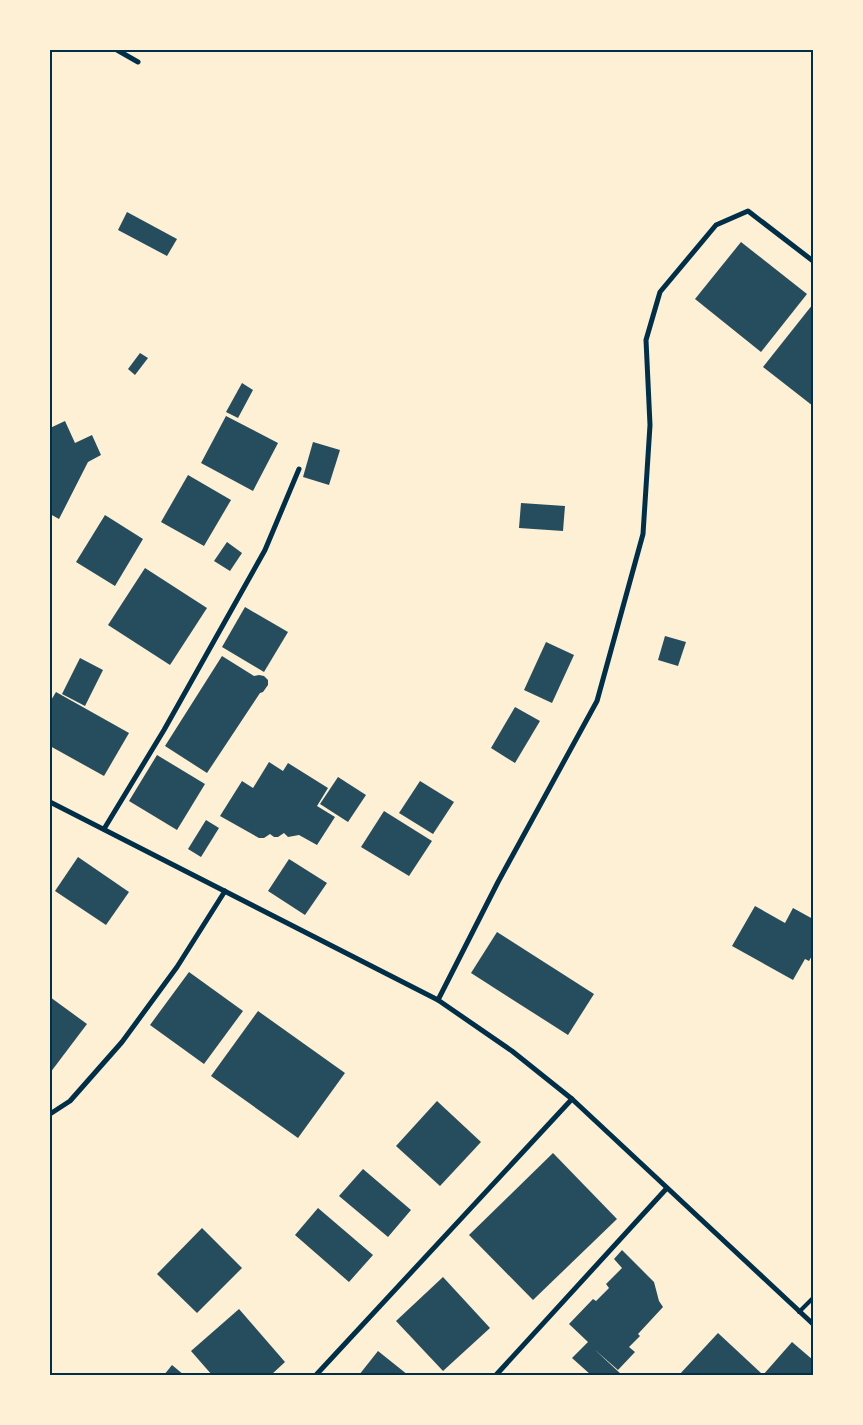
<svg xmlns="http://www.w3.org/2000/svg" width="863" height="1425" font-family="'IBM Plex Sans',sans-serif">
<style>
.building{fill:#264d5e}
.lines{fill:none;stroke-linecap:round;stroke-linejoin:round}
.path{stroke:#003049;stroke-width:3}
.service{stroke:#003049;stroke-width:4}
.minor{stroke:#003049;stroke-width:5}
.neatline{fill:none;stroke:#003049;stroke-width:2}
</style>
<rect width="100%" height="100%" fill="#fdf0d5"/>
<g class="building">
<polygon points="127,212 177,239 167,256 118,230"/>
<polygon points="741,242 807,294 761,352 695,299"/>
<polygon points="813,304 813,406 763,367"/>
<polygon points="140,353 148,358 135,375 128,369"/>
<polygon points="242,383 253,390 238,418 226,412"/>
<polygon points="226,416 278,443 253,491 201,463"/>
<polygon points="65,421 75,443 92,435 101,455 88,462 59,519 50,514 50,428"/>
<polygon points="313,442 340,450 329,485 303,477"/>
<polygon points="188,475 231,500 204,546 161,522"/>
<polygon points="521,503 565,506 563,531 519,528"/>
<polygon points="105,515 143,539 115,586 76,562"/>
<polygon points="227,542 242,553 230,571 214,561"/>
<polygon points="145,568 207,608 170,665 108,625"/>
<polygon points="245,607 288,632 264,672 222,647"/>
<polygon points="665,636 686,642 678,666 658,660"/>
<polygon points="546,642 574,655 552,703 524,690"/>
<polygon points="222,656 254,676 259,675 264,676 268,680 268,685 263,692 260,693 207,773 165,746"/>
<polygon points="80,658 103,670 85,706 62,694"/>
<polygon points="56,692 129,733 104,776 50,746 50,702"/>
<polygon points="515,707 540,721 515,763 491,748"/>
<polygon points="157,755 205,784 177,830 129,801"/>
<polygon points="269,762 283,771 288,763 328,788 317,806 335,817 317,845 299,835 288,837 284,833 278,837 274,837 270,834 264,838 259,838 220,816 242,781 253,788"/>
<polygon points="338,777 366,795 348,822 320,804"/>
<polygon points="420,781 454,802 433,834 399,813"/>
<polygon points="384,811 432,841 409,876 361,847"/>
<polygon points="206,820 219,828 201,857 188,849"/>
<polygon points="78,857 129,892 106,925 55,891"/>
<polygon points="289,859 327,883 305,915 268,891"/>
<polygon points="755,906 785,923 793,908 813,919 813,954 809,961 805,959 793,980 732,946"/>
<polygon points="497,932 594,994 568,1035 471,973"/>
<polygon points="189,972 243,1011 204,1064 150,1025"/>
<polygon points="50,997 87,1024 50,1073"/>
<polygon points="258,1011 345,1073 298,1138 211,1076"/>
<polygon points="437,1101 481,1142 440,1186 396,1146"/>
<polygon points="553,1153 617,1219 533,1300 469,1235"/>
<polygon points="363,1169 411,1210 388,1237 339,1196"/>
<polygon points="318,1208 373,1255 349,1282 295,1235"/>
<polygon points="202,1228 242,1268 197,1313 157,1274"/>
<polygon points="622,1250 654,1282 659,1301 663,1307 638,1334 640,1336 629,1347 635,1352 618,1370 594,1349 622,1375 591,1375 572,1358 588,1342 569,1324 593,1299 596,1301 609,1288 606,1284 622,1268 614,1259"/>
<polygon points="443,1277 490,1328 443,1371 396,1321"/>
<polygon points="239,1309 285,1362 271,1375 212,1375 191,1351"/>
<polygon points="718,1333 761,1373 759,1375 679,1375"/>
<polygon points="792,1342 813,1360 813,1375 763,1375"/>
<polygon points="378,1351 408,1375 359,1375"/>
<polygon points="172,1365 184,1375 164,1375"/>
</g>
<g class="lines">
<polyline class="path" points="810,50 813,51"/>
<polyline class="service" points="799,1312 813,1298"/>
<g class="minor">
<polyline points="117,50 138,62"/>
<polyline points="50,802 438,1000 512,1051 572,1099 813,1324"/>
<polyline points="104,829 164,730 265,550 299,469"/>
<polyline points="438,1000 498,882 597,701 643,534 650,425 646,340 660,292 716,225 748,211 813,261"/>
<polyline points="50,1114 70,1101 122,1042 177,967 225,891"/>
<polyline points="316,1375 572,1099"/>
<polyline points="496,1375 667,1188"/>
</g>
</g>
<rect width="863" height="1425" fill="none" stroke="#fdf0d5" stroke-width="102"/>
<rect x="51" y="51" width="761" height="1323" class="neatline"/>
</svg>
